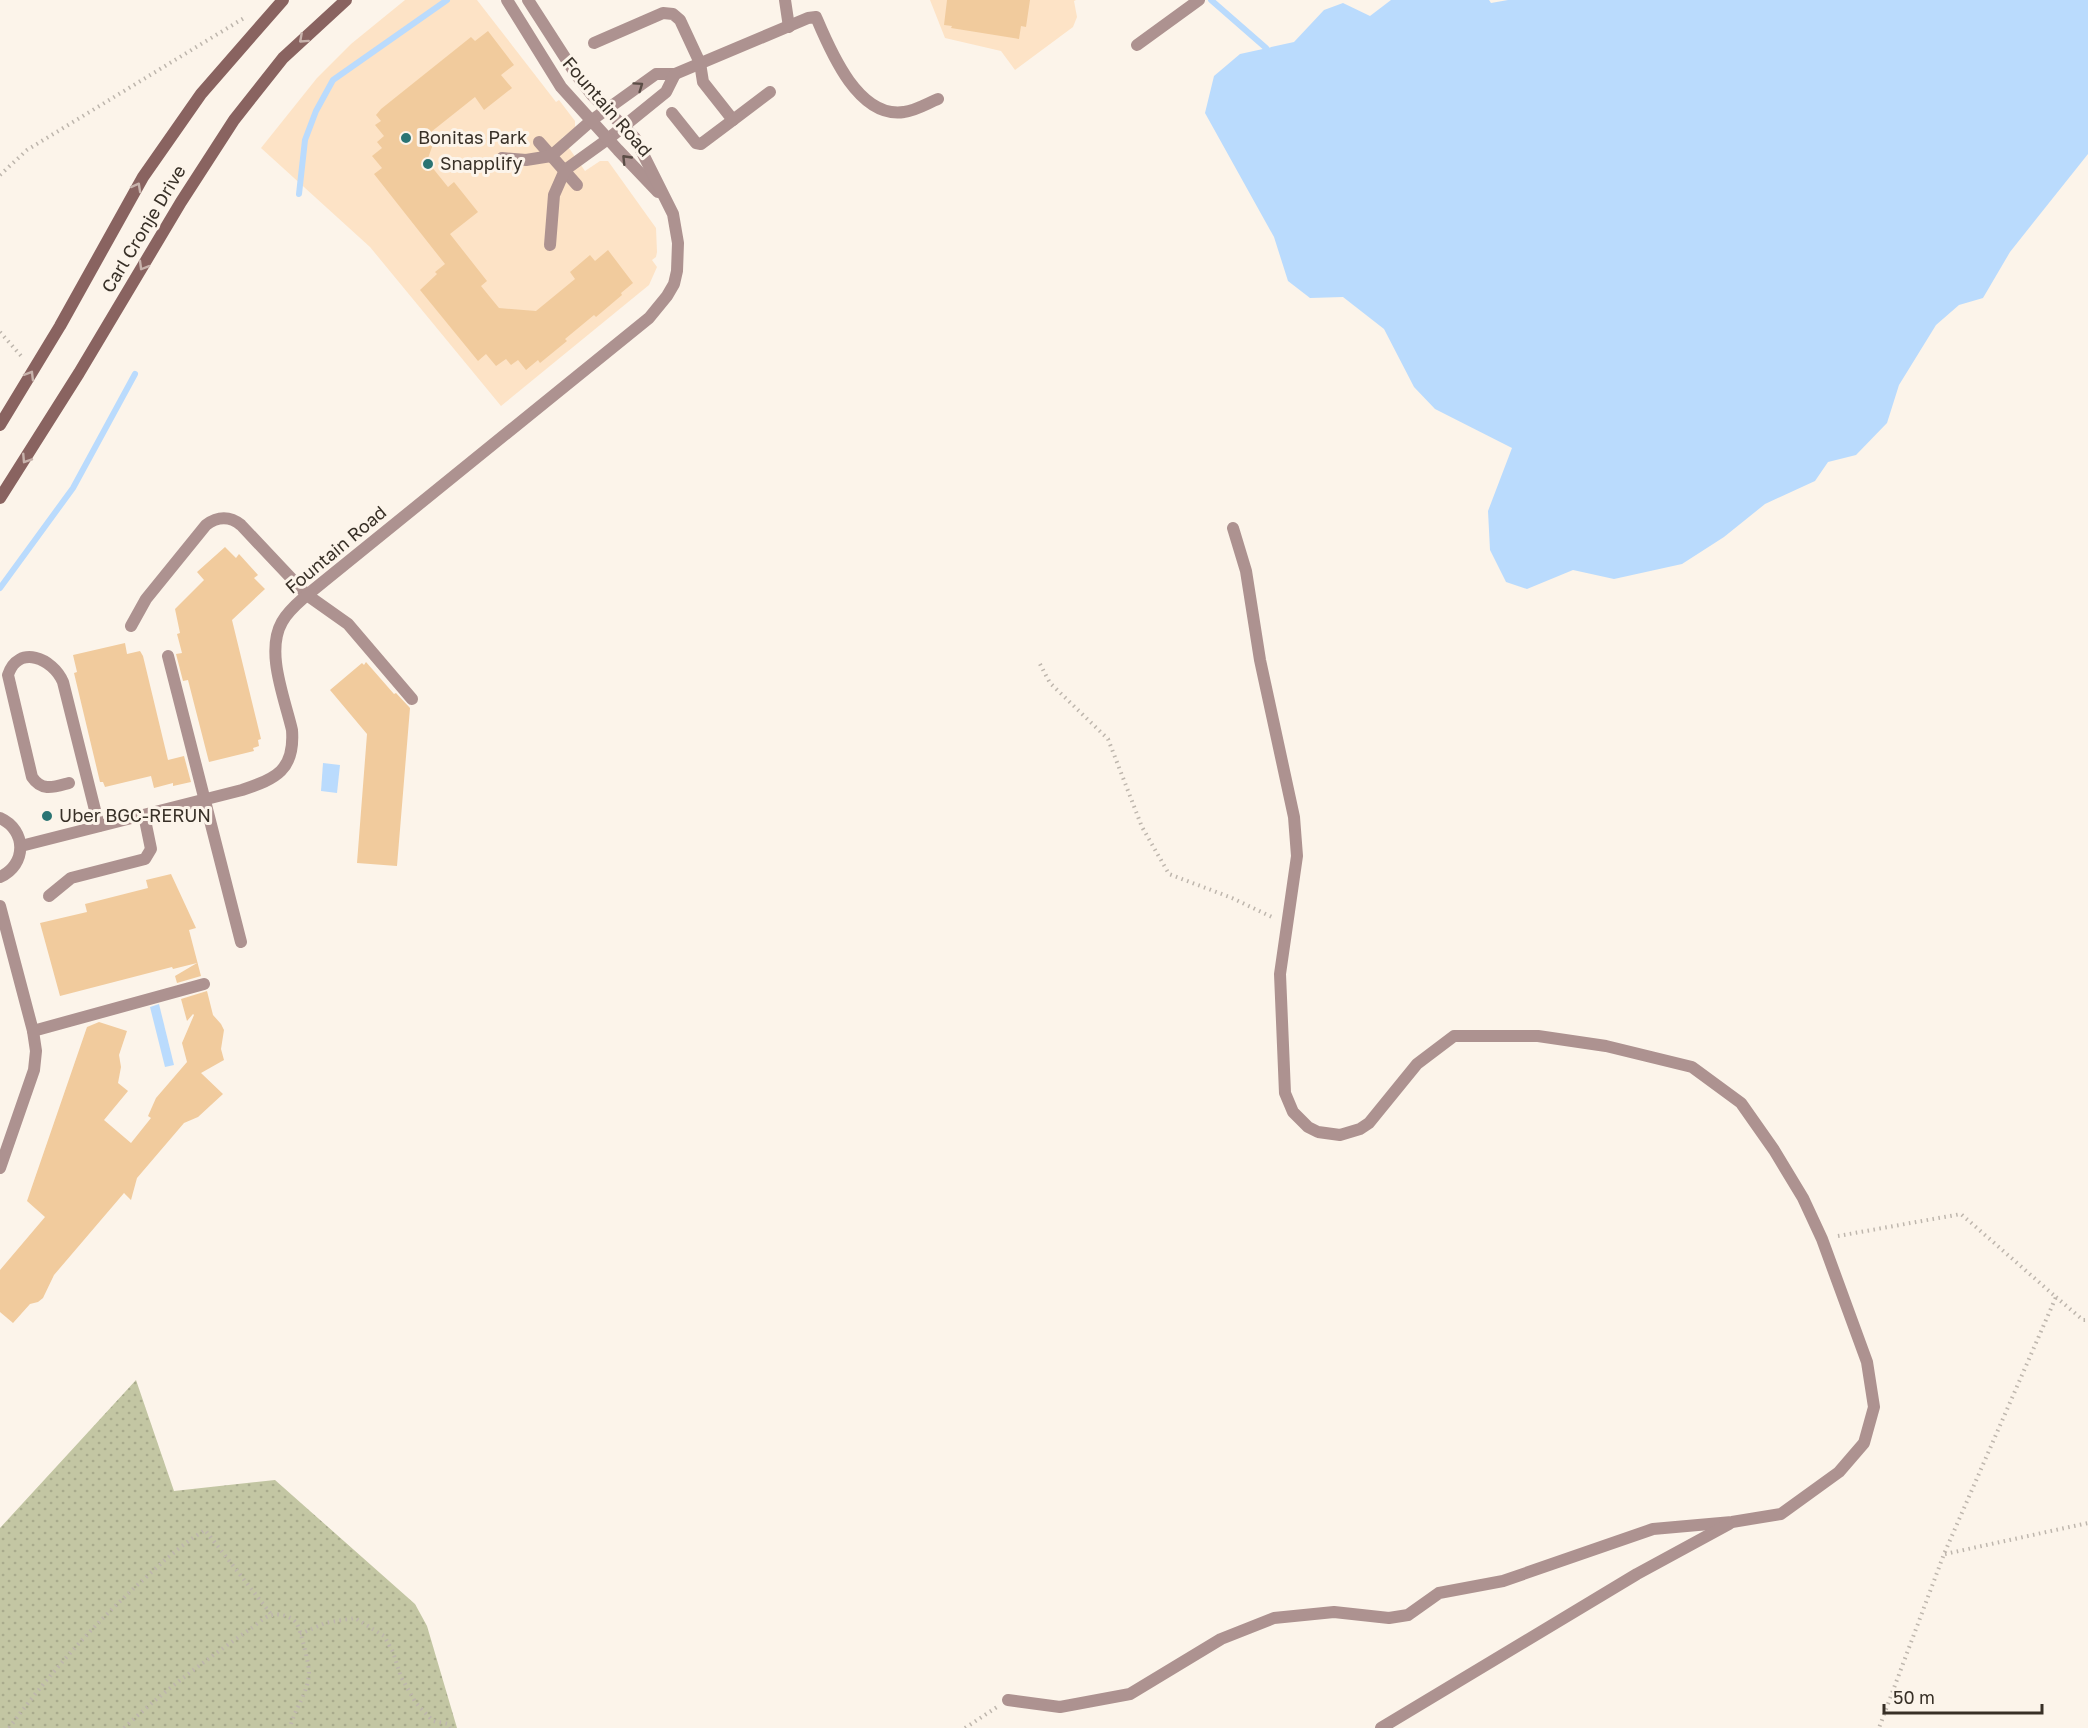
<svg xmlns="http://www.w3.org/2000/svg" width="2088" height="1728" font-family="'Golos Text',sans-serif">
<style>
.built{fill:#fde3c6}
.grass{fill:url(#grass-dots)}
.water{fill:#badbfd}
.lines{fill:none;stroke-linecap:round;stroke-linejoin:round}
.stream{stroke:#badbfd;stroke-width:6}
.building{fill:#f1cb9d}
.path{stroke:#beb6ad;stroke-width:4;stroke-dasharray:1.5 4.5;stroke-linecap:butt}
.lane{stroke:#ad9290;stroke-width:12}
.street{stroke:#ad9290;stroke-width:12}
.secondary{stroke:#896360;stroke-width:12}
.oneway{stroke:#c8b3ac}
.oneway2{stroke:#5b4d46}
.poi-dot{fill:#2a7473;stroke:#fcf4ea;stroke-width:2}
.labels{text-anchor:middle;stroke-width:6;stroke-linejoin:round;paint-order:stroke}
.street-label{font-size:18px;fill:#383027;stroke:#fcf4ea}
.poi-label{font-size:18px;fill:#383027;stroke:#fcf4ea;text-anchor:start}
</style>
<defs>
<pattern id="grass-dots" width="8" height="8" patternUnits="userSpaceOnUse" patternTransform="scale(1.5)"><rect width="8" height="8" fill="#c3c6a3"/><path d="M2 2h.1M6 6h.1" fill="none" stroke="#a8aa8c" stroke-width="1.8" stroke-linecap="round"/></pattern>
</defs>
<rect width="100%" height="100%" fill="#fcf4ea"/>
<g class="built">
<polygon points="405,0 477,0 556,102 559,100 575,121 575,128 562,138 585,171 600,161 608,161 656,228 657,252 656,257 652,260 657,267 649,285 501,406 370,247 261,148 317,78 351,44"/>
<polygon points="930,0 1076,0 1074,1 1077,17 1073,27 1015,70 1001,51 945,38"/>
</g>
<polygon class="grass" points="136,1380 174,1491 275,1480 415,1604 427,1626 457,1728 0,1728 0,1528"/>
<g class="water">
<polygon points="1391,0 1489,0 1491,3 1508,0 2088,0 2088,154 2010,252 1983,298 1959,305 1936,325 1899,385 1887,423 1856,455 1828,462 1815,481 1765,504 1724,537 1682,564 1614,579 1573,570 1527,589 1506,582 1490,550 1488,511 1512,448 1435,409 1414,387 1384,329 1343,297 1310,298 1288,281 1274,237 1205,113 1214,76 1240,54 1294,42 1324,10 1343,3 1370,16"/>
<polygon points="323,763 340,765 337,793 321,791"/>
<polygon points="159,1004 174,1065 165,1067 150,1007"/>
</g>
<g class="lines">
<g class="stream">
<polyline points="1211,0 1266,48"/>
<polyline points="299,194 305,140 316,111 333,80 447,0"/>
<polyline points="0,588 73,488 135,374"/>
</g>
</g>
<g class="building">
<polygon points="947,0 1030,0 1026,27 1021,26 1019,39 951,28 952,26 944,25"/>
<polygon points="488,31 514,65 501,75 512,88 484,110 475,97 431,132 432,147 427,161 448,187 454,182 478,212 450,234 487,281 481,286 499,308 536,311 575,279 570,272 590,255 595,261 608,250 633,283 621,293 622,295 596,317 594,315 565,339 567,341 540,363 538,360 526,370 518,360 511,365 506,359 496,366 486,354 478,361 420,290 437,274 435,272 445,264 374,174 382,168 372,156 382,148 377,142 384,136 375,125 381,121 376,115 381,109 471,37 475,41"/>
<polygon points="225,547 236,558 239,554 258,575 254,578 265,589 232,620 261,739 258,740 259,746 253,748 254,751 209,762 188,680 183,681 176,654 182,653 177,634 180,633 175,609 204,580 197,572"/>
<polygon points="125,643 127,654 140,651 143,656 168,760 184,756 191,782 173,786 173,783 154,788 151,776 105,787 103,782 100,782 74,673 77,672 73,655"/>
<polygon points="366,662 394,694 396,693 410,708 397,866 357,863 367,734 330,690 362,663 364,665"/>
<polygon points="171,874 196,928 189,930 201,976 177,983 175,976 197,963 173,969 172,967 60,996 40,923 87,912 85,904 148,888 146,880"/>
<polygon points="207,991 213,1015 221,1024 224,1030 221,1049 224,1060 201,1073 223,1094 198,1117 184,1123 137,1178 131,1200 124,1193 54,1275 43,1298 38,1302 30,1304 13,1323 0,1312 0,1270 45,1217 27,1201 87,1027 99,1022 127,1031 119,1055 121,1067 118,1083 128,1091 104,1120 131,1143 151,1118 148,1116 156,1098 187,1062 182,1043 194,1015 193,1014 187,1021 181,999"/>
</g>
<g class="lines">
<g class="path">
<polyline points="0,175 27,150 244,18"/>
<polyline points="0,332 23,358"/>
<polyline points="1040,664 1050,683 1108,739 1142,827 1169,874 1232,898 1274,918"/>
<polyline points="1838,1236 1961,1214 2056,1297 1944,1554 1879,1728"/>
<polyline points="2056,1297 2083,1320 2088,1320"/>
<polyline points="1945,1554 2088,1523"/>
<polyline points="300,1634 325,1623 355,1618 384,1636 393,1652 401,1677 416,1703 433,1721 448,1724 450,1728"/>
<path d="M9 1728C49 1674 94 1624 144 1579 164 1561 182 1544 205 1530L271 1614"/>
<path d="M124 1728C162 1692 206 1660 250 1629 256 1625 265 1616 272 1615 280 1613 293 1617 297 1624 301 1632 309 1663 309 1673 308 1694 294 1709 290 1728"/>
<polyline points="965,1728 997,1707"/>
</g>
<g class="lane">
<polyline points="785,0 789,27"/>
<polyline points="594,43 663,13 673,14 680,20 700,63 703,82 733,120 701,144 696,143 672,113"/>
<polyline points="1137,45 1199,0"/>
<polyline points="733,120 770,92"/>
<polyline points="539,142 577,185"/>
<path d="M502 158 526 160 551 156 592 120 656 74H675L808 18 816 17C830 50 858 119 904 112 915 111 928 103 938 99"/>
<polyline points="550,245 554,195 565,170 608,139 666,92 675,74"/>
<path d="M131 626 146 599 206 525C218 516 230 516 241 525L307 595 348 624 412 699"/>
<polyline points="168,656 241,942"/>
<path d="M69 783C54 787 42 792 32 777L8 675C18 644 53 658 63 682L99 826"/>
<polyline points="49,896 71,878 145,859 151,849 144,815"/>
<polyline points="33,1031 204,984"/>
<polyline points="1008,1700 1060,1707 1130,1694 1221,1639 1274,1618 1334,1612 1389,1618 1408,1615 1439,1593 1503,1581 1653,1529 1732,1522 1781,1514 1839,1472 1864,1443 1874,1407 1867,1362 1822,1239 1803,1198 1774,1150 1741,1103 1692,1067 1606,1046 1538,1036 1454,1036 1417,1064 1369,1123 1360,1129 1340,1135 1318,1132 1308,1127 1293,1112 1285,1093 1280,974 1297,856 1294,817 1260,660 1246,571 1233,528"/>
<polyline points="1381,1728 1637,1574 1729,1524"/>
</g>
<g class="street">
<polyline points="507,0 561,87 618,150 658,192"/>
<path d="M0 818C27 830 27 865 0 877"/>
<path d="M21 846 242 790C276 779 295 770 292 730 285 699 265 652 282 622 288 611 298 603 307 595L649 318 667 296 674 284 677 271 678 243 673 214 635 138 592 95 575 73 528 0"/>
<polyline points="0,906 33,1031 36,1051 34,1070 0,1168"/>
</g>
<g class="secondary">
<polyline points="0,425 60,326 143,177 201,94 283,0"/>
<polyline points="0,498 79,373 181,202 234,120 283,58 346,0"/>
</g>
</g>
<defs><path id="oneway-chevron" d="M-2-3.5L2.5 0L-2 3.5" fill="none" stroke-width="1.6" stroke-linecap="round" stroke-linejoin="round" transform="scale(1.5)"/></defs>
<g class="oneway">
<use href="#oneway-chevron" transform="translate(303 39) rotate(138)"/>
<use href="#oneway-chevron" transform="translate(137 187) rotate(-61)"/>
<use href="#oneway-chevron" transform="translate(143 266) rotate(120)"/>
<use href="#oneway-chevron" transform="translate(30 375) rotate(-59)"/>
<use href="#oneway-chevron" transform="translate(26 459) rotate(123)"/>
</g>
<g class="oneway2">
<use href="#oneway-chevron" transform="translate(639 86) rotate(-35)"/>
<use href="#oneway-chevron" transform="translate(626 159) rotate(-134)"/>
</g>
<g class="poi-dot">
<circle cx="406" cy="138" r="6"/>
<circle cx="428" cy="164" r="6"/>
<circle cx="47" cy="816" r="6"/>
</g>
<g class="labels">
<g class="street-label">
<text transform="translate(607 107) rotate(49)" y="6">Fountain Road</text>
<text transform="translate(144 229) rotate(-59)" y="6">Carl Cronje Drive</text>
<text transform="translate(336 550) rotate(-40)" y="6">Fountain Road</text>
</g>
<g class="poi-label">
<text x="418" y="144">Bonitas Park</text>
<text x="440" y="170">Snapplify</text>
<text x="59" y="822">Uber BGC-RERUN</text>
</g>
</g>
<path d="M1884 1704v9h158v-9" fill="none" stroke="#383027" stroke-width="3"/>
<text x="1893" y="1704" font-size="18" fill="#383027" stroke="#fcf4ea" stroke-width="4.5" paint-order="stroke">50 m</text>
</svg>
